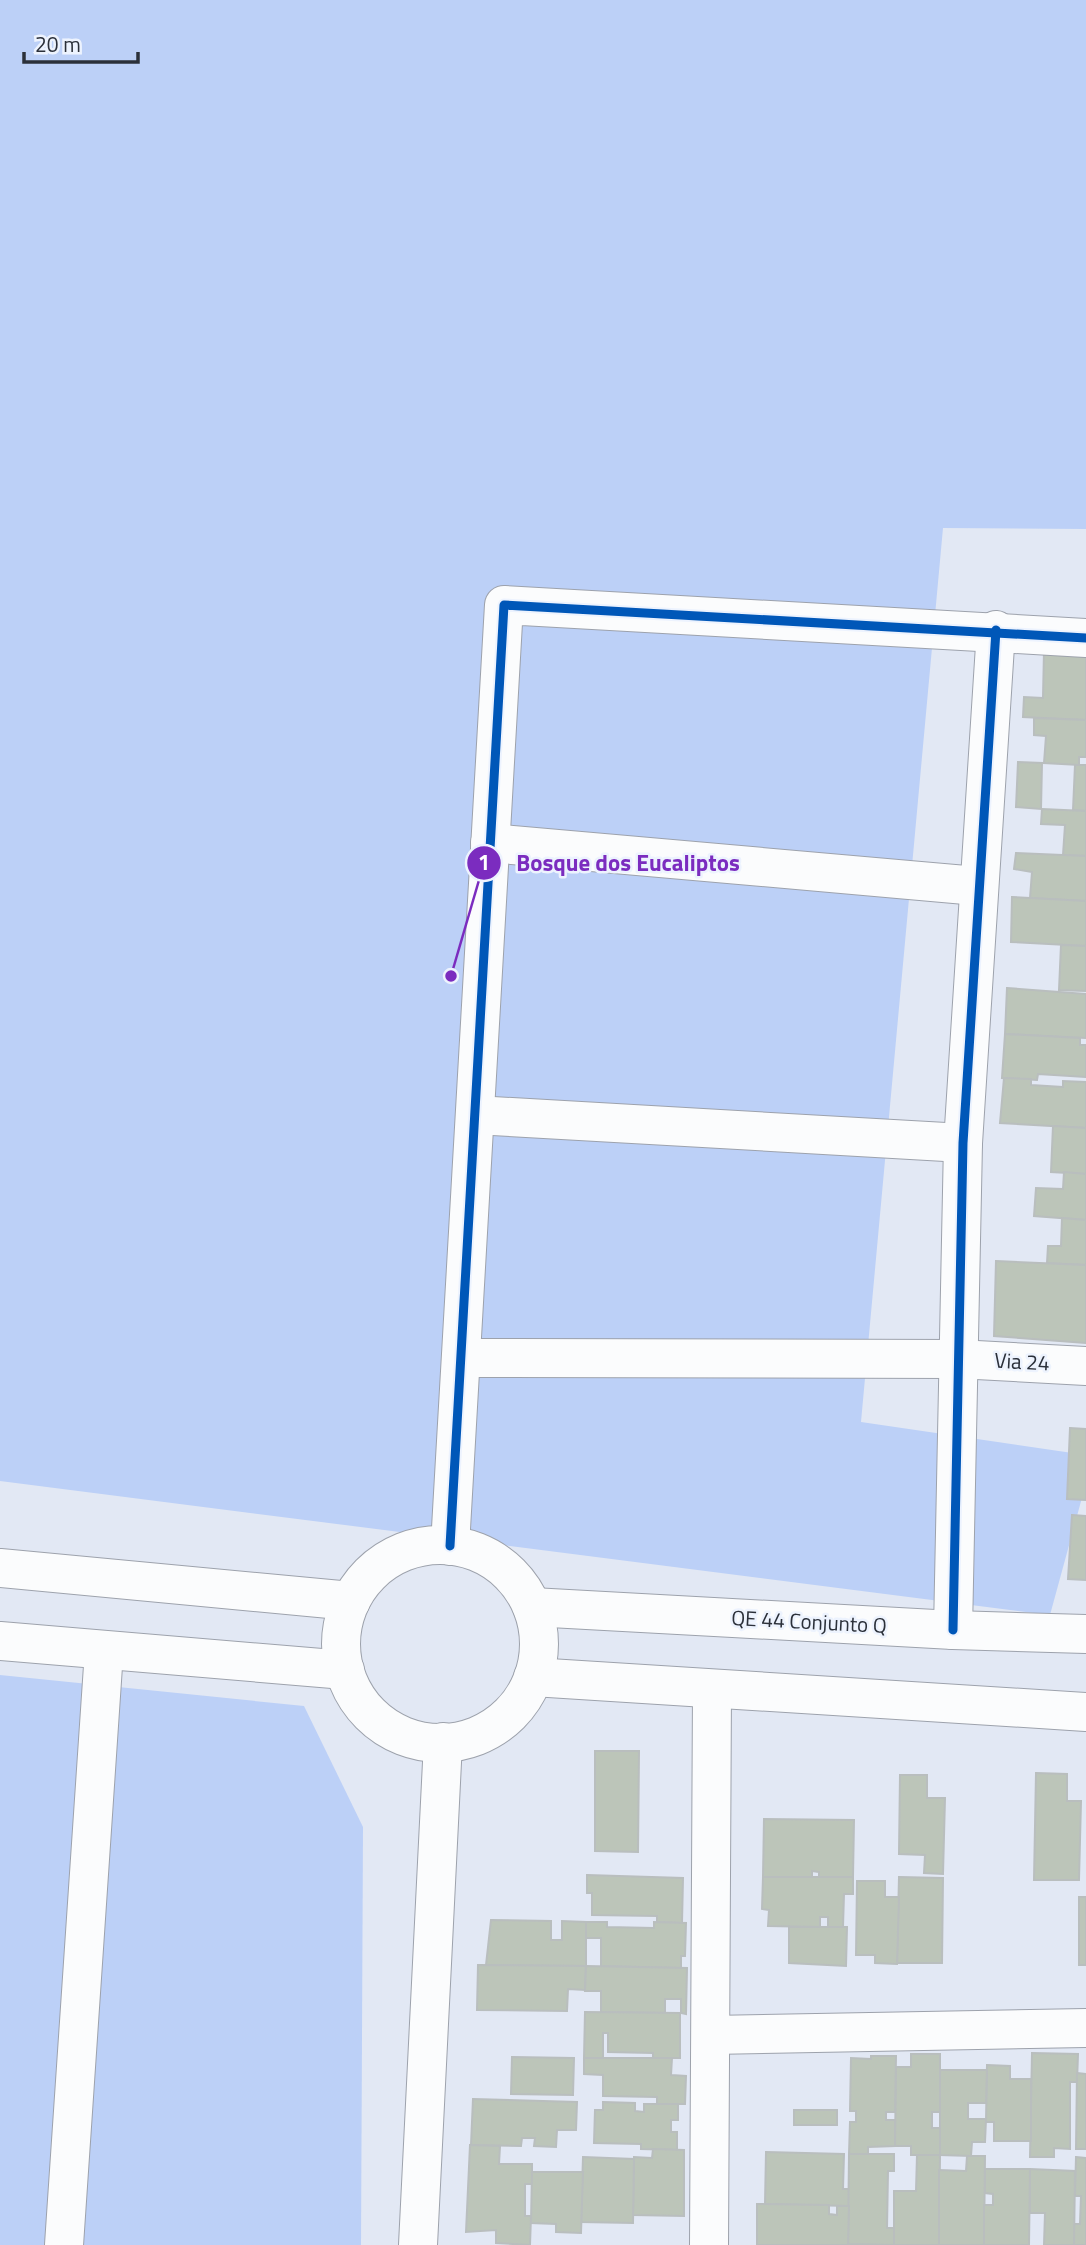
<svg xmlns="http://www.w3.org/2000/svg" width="1086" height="2245" font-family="'Titillium Web',sans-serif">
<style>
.green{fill:#bcd0f7}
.building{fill:#bcc5b9;stroke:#b9bebe;stroke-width:2}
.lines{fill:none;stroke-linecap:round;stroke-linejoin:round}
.street-casing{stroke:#9da2ac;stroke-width:40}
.secondary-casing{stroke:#9da2ac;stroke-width:40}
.street{stroke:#fbfcfd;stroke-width:38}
.secondary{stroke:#fbfcfd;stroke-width:38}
.cycleway-casing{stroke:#edf3fe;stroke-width:13}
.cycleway{stroke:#0057b8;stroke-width:9}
.labels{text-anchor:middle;stroke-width:5;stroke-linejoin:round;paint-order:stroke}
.street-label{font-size:21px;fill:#2b303a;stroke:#edf3fe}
.leader{fill:none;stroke:#7b2cbf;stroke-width:2.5}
.callout-dot{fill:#7b2cbf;stroke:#edf3fe;stroke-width:2.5}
.mark-label{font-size:21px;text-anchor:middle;font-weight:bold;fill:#fff}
.callout-label{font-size:23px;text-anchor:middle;font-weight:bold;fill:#7b2cbf;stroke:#edf3fe;stroke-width:5;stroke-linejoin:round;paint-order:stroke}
</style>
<rect width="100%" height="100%" fill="#e2e8f4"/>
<g class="green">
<polygon points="0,0 1086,0 1086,529 943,528 861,1422 1086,1455 1086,1483 1050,1615 0,1481"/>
<polygon points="0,1675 304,1706 363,1827 361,2245 0,2245"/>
</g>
<g class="building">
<polygon points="1044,651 1086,653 1086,720 1023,717 1024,697 1043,698"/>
<polygon points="1034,718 1086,720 1086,757 1079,757 1079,765 1044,763 1046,736 1034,735"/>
<polygon points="1018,762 1042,763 1041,809 1016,807"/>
<polygon points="1075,765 1086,765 1086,811 1073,810"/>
<polygon points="1042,809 1086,811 1086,856 1063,855 1065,825 1041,824"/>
<polygon points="1016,853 1086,856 1086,901 1030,898 1032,872 1014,869"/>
<polygon points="1012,897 1086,901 1086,946 1011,942"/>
<polygon points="1061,945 1086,946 1086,991 1059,990"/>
<polygon points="1007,988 1086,994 1086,1038 1005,1034"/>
<polygon points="1005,1034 1080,1038 1080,1045 1086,1045 1086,1077 1038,1074 1037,1080 1002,1078"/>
<polygon points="1004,1078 1031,1079 1031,1085 1063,1087 1063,1081 1086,1082 1086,1128 1000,1123"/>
<polygon points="1053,1126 1086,1128 1086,1174 1051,1172"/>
<polygon points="1064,1172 1086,1174 1086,1220 1034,1216 1036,1188 1063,1189"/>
<polygon points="1062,1218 1086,1220 1086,1265 1047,1263 1048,1246 1061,1246"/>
<polygon points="996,1261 1086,1265 1086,1343 994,1336"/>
<polygon points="1070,1428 1086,1429 1086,1500 1067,1499"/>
<polygon points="1072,1515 1086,1516 1086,1580 1068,1579"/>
<polygon points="595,1751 639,1751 638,1852 595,1851"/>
<polygon points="1036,1773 1067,1774 1067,1801 1081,1801 1079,1880 1034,1880"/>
<polygon points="900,1775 927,1775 927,1798 945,1798 943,1874 924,1873 925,1855 899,1854"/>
<polygon points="764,1819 854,1820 853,1877 819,1877 819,1872 812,1871 812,1877 763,1877"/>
<polygon points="587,1875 683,1878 682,1923 657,1922 657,1916 592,1915 592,1893 587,1893"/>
<polygon points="763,1877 853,1877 853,1894 844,1894 843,1927 828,1927 828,1917 820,1917 820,1927 768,1926 769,1910 762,1909"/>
<polygon points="899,1877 943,1878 942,1963 897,1963"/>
<polygon points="857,1881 885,1881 885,1897 899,1897 897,1964 875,1963 875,1955 856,1955"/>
<rect x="1079" y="1897" width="7" height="68"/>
<polygon points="491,1920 551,1921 551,1940 562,1940 562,1921 586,1922 586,1966 486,1965"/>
<polygon points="586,1922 607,1922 607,1927 654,1928 654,1922 686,1923 685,1956 681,1956 681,1968 601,1966 601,1938 586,1938"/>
<polygon points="789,1927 847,1927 846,1966 789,1963"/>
<polygon points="478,1965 586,1966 585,1990 568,1989 567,2011 477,2010"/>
<polygon points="586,1966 687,1968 686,2014 681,2013 681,1999 665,1999 665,2013 601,2012 601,1991 585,1991"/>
<polygon points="585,2012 680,2013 680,2058 653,2058 653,2053 608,2052 608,2033 603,2033 603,2058 584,2058"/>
<polygon points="1032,2053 1078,2054 1077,2082 1070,2082 1070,2149 1054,2148 1054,2157 1030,2157"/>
<polygon points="911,2054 940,2054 940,2112 932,2112 932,2128 940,2128 940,2155 911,2155 911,2146 895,2146 896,2067 911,2067"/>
<polygon points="871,2056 896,2056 895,2112 886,2112 886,2120 895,2120 895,2146 868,2147 868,2154 849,2154 850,2122 856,2122 856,2111 850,2111 851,2058 871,2059"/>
<polygon points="512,2057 574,2058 573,2095 511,2094"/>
<polygon points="584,2058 672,2058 671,2075 686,2076 685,2104 657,2104 657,2097 603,2096 603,2075 584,2074"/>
<polygon points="987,2065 1010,2066 1010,2079 1031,2079 1031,2141 994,2141 994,2122 986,2122"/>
<polygon points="940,2070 987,2070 986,2103 968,2103 968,2119 986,2119 985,2142 972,2142 971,2156 940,2155"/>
<polygon points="1077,2073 1086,2074 1086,2149 1076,2149"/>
<polygon points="473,2099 577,2102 576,2130 557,2130 556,2147 534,2146 535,2138 522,2138 521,2146 471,2145"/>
<polygon points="603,2102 635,2103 635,2111 644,2112 644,2104 678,2104 678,2120 671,2120 671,2132 677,2132 677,2150 641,2149 641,2144 594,2143 595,2110 603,2110"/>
<rect x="794" y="2110" width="43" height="15"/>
<polygon points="470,2145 500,2146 499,2164 532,2164 532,2184 525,2184 525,2216 531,2216 530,2245 496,2243 496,2230 466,2232"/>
<polygon points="653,2149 684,2150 684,2216 633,2215 634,2157 652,2158"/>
<polygon points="766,2152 844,2154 843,2189 849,2189 849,2206 765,2204"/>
<polygon points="849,2154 894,2154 894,2171 888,2171 887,2228 894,2228 894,2245 848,2244"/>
<polygon points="917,2155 940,2155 939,2245 894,2245 894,2191 916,2191"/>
<polygon points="967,2156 985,2156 984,2245 939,2245 939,2170 966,2171"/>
<polygon points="583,2157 634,2159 633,2223 581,2222"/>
<polygon points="1076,2157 1086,2158 1086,2245 1074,2245 1074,2224 1080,2224 1081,2196 1075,2196"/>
<polygon points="985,2169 1030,2169 1029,2245 984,2245 984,2205 993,2205 993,2194 985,2193"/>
<polygon points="1030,2169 1075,2171 1074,2245 1044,2245 1045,2213 1030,2213"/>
<polygon points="532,2172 583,2172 581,2233 556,2232 556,2224 531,2223"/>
<polygon points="757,2204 829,2205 829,2214 837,2215 837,2206 849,2206 848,2245 757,2245"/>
</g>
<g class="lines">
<defs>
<g id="street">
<polyline points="490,843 977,886"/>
<polyline points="475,1115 963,1143"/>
<polyline points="461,1358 958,1359 1086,1366"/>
<polyline points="450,1546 504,605 1086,638"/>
<polyline points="953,1630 963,1143 996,630"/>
<polyline points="711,2035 1086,2028"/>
<polyline points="64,2245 104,1651"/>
<polyline points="709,2245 712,1691"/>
</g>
<g id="secondary">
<circle cx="440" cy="1644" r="99"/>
<polyline points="0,1568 351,1601"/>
<polyline points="532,1607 953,1630 1086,1634"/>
<polyline points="0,1641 345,1670"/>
<polyline points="533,1677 1086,1712"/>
<polyline points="418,2245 443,1742"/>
</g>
</defs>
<use href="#street" class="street-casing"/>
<use href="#secondary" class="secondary-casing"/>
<use href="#street" class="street"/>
<use href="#secondary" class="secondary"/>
<defs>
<g id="cycleway">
<polyline points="450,1546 504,605 1086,638"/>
<polyline points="953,1630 963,1143 996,630"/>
</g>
</defs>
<use href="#cycleway" class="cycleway-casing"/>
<use href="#cycleway" class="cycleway"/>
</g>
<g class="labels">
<g class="street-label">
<text transform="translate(1022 1362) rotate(3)" y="7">Via 24</text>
<text transform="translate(809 1622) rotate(3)" y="7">QE 44 Conjunto Q</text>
</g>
</g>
<path class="leader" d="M451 976L484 863"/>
<g class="callout-dot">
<circle cx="451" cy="976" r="7"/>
<circle cx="484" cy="863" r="18"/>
</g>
<g class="mark-label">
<text x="484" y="870">1</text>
</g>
<g class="callout-label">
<text x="628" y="871">Bosque dos Eucaliptos</text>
</g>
<path d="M24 52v10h114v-10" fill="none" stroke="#2b303a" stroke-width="3.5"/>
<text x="35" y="52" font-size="21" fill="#2b303a" stroke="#edf3fe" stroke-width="5" paint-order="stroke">20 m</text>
</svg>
